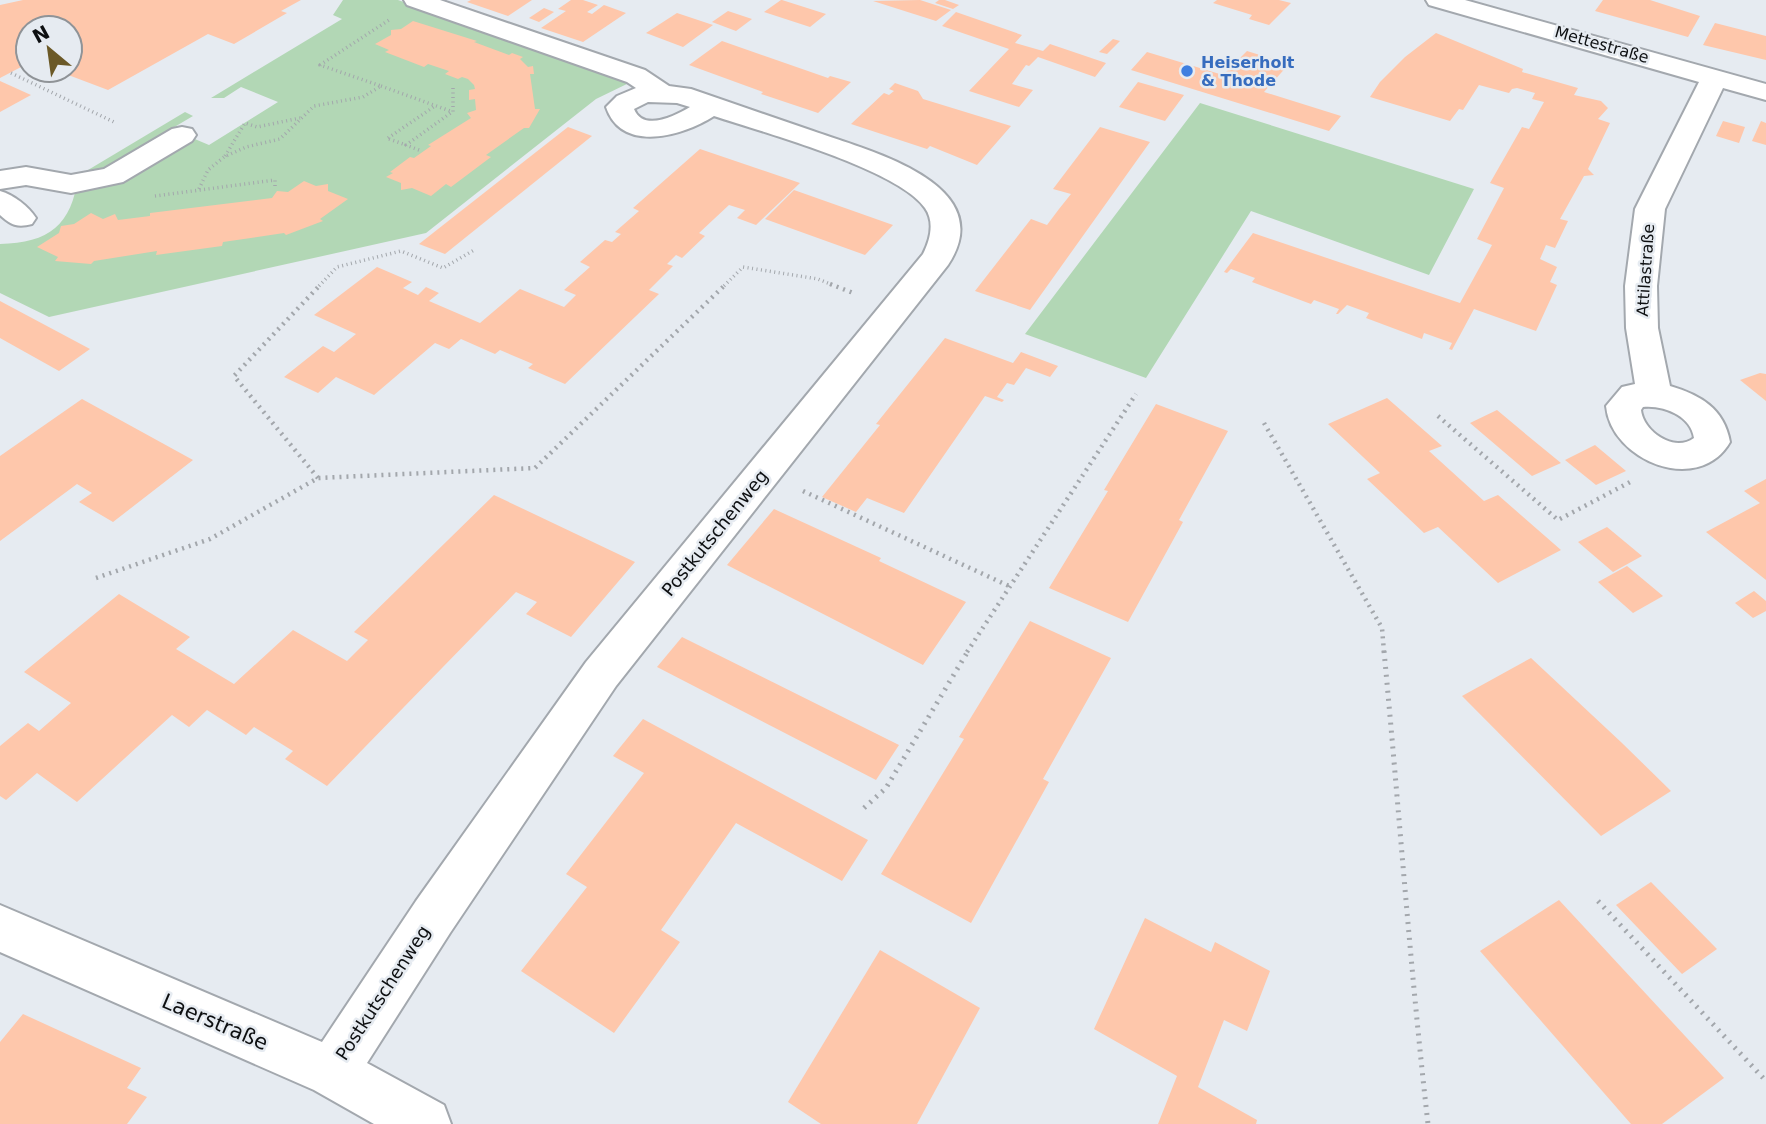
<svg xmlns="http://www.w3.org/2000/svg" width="1766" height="1124" font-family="'DejaVu Sans',sans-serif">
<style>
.green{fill:#b2d7b5}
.building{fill:#fec7ab}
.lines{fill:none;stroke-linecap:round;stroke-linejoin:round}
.minor-casing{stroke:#a3a8ae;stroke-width:4}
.path-far2{stroke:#a3a7ac;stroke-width:3.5;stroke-dasharray:1 3.5;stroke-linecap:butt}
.path-far1{stroke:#a3a7ac;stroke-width:4.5;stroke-dasharray:2 5;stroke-linecap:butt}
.path{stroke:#a3a7ac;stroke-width:5;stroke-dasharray:2 6;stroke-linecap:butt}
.minor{fill:#fff;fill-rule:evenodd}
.shop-dot{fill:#3f7fe0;stroke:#e6ebf1;stroke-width:2.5}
.labels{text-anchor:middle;stroke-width:5;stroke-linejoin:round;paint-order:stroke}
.far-street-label{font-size:16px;fill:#0d0f11;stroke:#e6ebf1}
.far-shop-label{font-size:16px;font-weight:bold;fill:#366cbe;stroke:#e6ebf1;text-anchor:start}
.street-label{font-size:18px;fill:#0d0f11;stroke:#e6ebf1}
.near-street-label{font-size:21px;fill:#0d0f11;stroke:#e6ebf1}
</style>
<rect width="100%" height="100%" fill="#e6ebf1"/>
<g class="green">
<path d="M343 0H398L631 82 596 99 426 233 49 317 0 293V244C49 243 72 225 78 176L185 112 193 116 171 129 209 145 278 102 241 87 224 98H211L342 19 333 15Z"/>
<polygon points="1200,103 1474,189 1429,275 1251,211 1146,378 1025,334"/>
</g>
<g class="building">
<polygon points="23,0 301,0 281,11 287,13 234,44 208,34 108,90 55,70 70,70 70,28 28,28 28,68 23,66 0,78 0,5"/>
<polygon points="471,0 532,0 508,16 467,2"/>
<polygon points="571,0 583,0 598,5 587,12 592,14 604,5 626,13 583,42 541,28 566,11 558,9"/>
<polygon points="781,0 782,0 826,14 810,27 764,12"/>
<polygon points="920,0 951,10 936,21 873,1"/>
<polygon points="939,0 945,0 959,5 953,9 935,3"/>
<polygon points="1217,0 1279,0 1291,3 1269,25 1249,19 1252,15 1213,3"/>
<polygon points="1603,0 1650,0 1700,16 1688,37 1595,11"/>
<polygon points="544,8 554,12 539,22 529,18"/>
<polygon points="728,11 752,19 736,31 712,22"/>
<polygon points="956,12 1022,35 1015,43 1043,51 1050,44 1106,63 1095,77 1038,57 1029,66 1026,65 1012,84 1033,90 1019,107 969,91 1009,49 942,26"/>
<polygon points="677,13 713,25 683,47 646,33"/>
<polygon points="413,21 477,41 474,42 509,55 512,53 523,57 520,59 528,67 533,66 534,74 530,74 535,109 540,109 529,128 524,128 486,155 491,157 451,187 446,184 431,196 412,188 401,190 401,183 386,177 393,173 390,172 410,157 414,158 431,146 428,145 471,118 467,113 476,110 475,99 469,100 469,90 475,89 474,85 468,79 462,77 458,79 445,74 449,71 428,64 424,67 385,52 389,50 375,44 391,35 391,30 401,29"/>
<polygon points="1715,23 1766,36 1766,60 1703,45"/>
<polygon points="1436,33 1523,69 1522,72 1578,88 1574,95 1601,101 1608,108 1598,119 1610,123 1588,169 1594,175 1584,176 1560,219 1568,221 1555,248 1546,245 1540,259 1557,267 1550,282 1557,285 1536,331 1474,309 1452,350 1449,349 1452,343 1424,333 1422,339 1366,318 1369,313 1347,305 1338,314 1336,314 1339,309 1314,300 1311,304 1252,282 1255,278 1231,269 1227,273 1224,272 1253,233 1460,303 1492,245 1477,239 1504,188 1490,183 1522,127 1529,129 1544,102 1532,99 1535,93 1517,88 1512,89 1509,93 1479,85 1463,110 1459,109 1450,121 1370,97 1380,82 1405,57"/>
<polygon points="1113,39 1120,41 1107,54 1099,52"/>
<polygon points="722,41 828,78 830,76 851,82 818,113 761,94 763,92 689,65"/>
<polygon points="1247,51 1289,64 1264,92 1341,116 1329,131 1131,70 1147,52 1223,75"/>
<polygon points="0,81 31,95 0,112"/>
<polygon points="1138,82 1184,95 1165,121 1119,107"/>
<polygon points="895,83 918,91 923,99 1011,126 977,165 930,146 927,149 851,124 884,93 889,95 894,91 889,89"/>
<polygon points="1723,121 1745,127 1739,143 1716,136"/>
<polygon points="1761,121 1766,123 1766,145 1752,141"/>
<polygon points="568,127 592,136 445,254 419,244"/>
<polygon points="1100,127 1150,142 1030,310 975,291 1031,219 1047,225 1059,209 1071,194 1053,189"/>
<polygon points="700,149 800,183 756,225 737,218 745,210 729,205 699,233 705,236 682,258 676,255 667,264 673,266 649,290 659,294 565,384 528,368 533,364 500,350 495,354 461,339 449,349 435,343 374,395 336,377 318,393 284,377 323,346 334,352 356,334 314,315 377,267 412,282 403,288 418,295 426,287 439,293 429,301 480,323 520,289 564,307 576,295 564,290 590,267 580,262 605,240 612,242 621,234 615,232 639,211 633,208"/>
<polygon points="304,181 316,186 328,184 328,191 348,199 320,219 323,221 286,235 284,233 223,242 222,246 156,255 157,251 94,261 91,264 55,261 58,257 37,247 59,233 61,226 74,224 91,213 103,219 115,214 118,220 150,216 150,213 272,198 277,191 288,192"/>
<polygon points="794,190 893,225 865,255 765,219"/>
<polygon points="0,301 90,349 59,371 0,338"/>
<polygon points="945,338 1013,363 1021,352 1058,366 1050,377 1026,368 1014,385 1007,383 997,397 1004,400 1002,402 985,396 904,513 867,498 856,512 822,497 880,425 876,424"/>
<polygon points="1760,373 1766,374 1766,401 1740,380"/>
<polygon points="1387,398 1442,446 1429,451 1484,501 1498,495 1561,550 1498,583 1438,527 1424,533 1367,479 1380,473 1328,424"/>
<polygon points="82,399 193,460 113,522 79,502 92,493 77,484 0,541 0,456"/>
<polygon points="1156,404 1228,431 1179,520 1183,522 1128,622 1049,588 1108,491 1104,490"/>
<polygon points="1497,410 1528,436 1561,463 1532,476 1470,423"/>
<polygon points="1595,445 1626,471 1596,485 1565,460"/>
<polygon points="1766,479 1766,580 1706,532 1760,503 1744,491"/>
<polygon points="494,495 635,562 571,637 526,614 537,602 516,592 327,786 285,759 293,751 254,727 246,735 207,710 189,727 172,715 77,802 37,773 6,800 0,796 0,746 28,723 39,731 71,703 24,672 119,594 190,637 176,649 234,684 293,630 347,661 368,640 354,632"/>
<polygon points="774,509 881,558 879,561 966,602 923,665 727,565"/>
<polygon points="1607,527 1642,556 1613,572 1578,542"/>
<polygon points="1627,566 1663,596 1633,613 1598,582"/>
<polygon points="1754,591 1766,601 1766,611 1753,618 1735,603"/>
<polygon points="1030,621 1111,658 1043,779 1049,782 971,923 881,874 964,739 959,737"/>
<polygon points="682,637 899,745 876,780 657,667"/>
<polygon points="1531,658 1622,743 1671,791 1601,836 1462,696"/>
<polygon points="643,719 868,840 842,881 736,823 661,930 680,942 614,1033 521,971 587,887 566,874 644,773 613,756"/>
<polygon points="1651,882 1717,949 1682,974 1616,905"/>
<polygon points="1559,900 1724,1078 1662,1124 1631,1124 1480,951"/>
<polygon points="1145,918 1211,952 1215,942 1270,971 1247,1031 1224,1020 1198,1087 1257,1120 1256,1124 1158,1124 1177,1076 1094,1029"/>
<polygon points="880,950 980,1008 917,1124 821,1124 788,1102"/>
<polygon points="23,1014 141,1068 127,1088 147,1097 127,1124 0,1124 0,1042"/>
</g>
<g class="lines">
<defs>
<g id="minor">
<path d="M404 0H440L645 70 669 86 691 89C731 103 772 117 813 131 866 150 1002 183 948 265L616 686 450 933 367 1063 444 1105 451 1124H374L314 1090 0 952V905L322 1042 416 901 586 662 923 254C930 240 935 222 925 208 898 169 762 132 714 116 683 136 622 154 606 107L617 96 636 88 627 82 407 5ZM648 102 677 103 690 107C675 116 643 132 634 109Z"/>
<path d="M1426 0H1465L1766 84V100L1723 88 1665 209 1657 286 1658 328 1670 386C1700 395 1724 408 1730 442 1699 496 1611 461 1606 406L1622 387 1635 384 1626 328 1625 286 1635 209 1699 82 1429 5ZM1643 407C1664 405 1691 416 1694 438 1674 453 1643 431 1641 410Z"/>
<polygon points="182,127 192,129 196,135 192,141 123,182 71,193 26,185 0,189 0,171 26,167 71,175 104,169 172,129"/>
<path d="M0 191C14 195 28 206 36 218L32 224C17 228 11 225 0 215Z"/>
</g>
</defs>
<use href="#minor" class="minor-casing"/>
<g class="path-far2">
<polyline points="11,73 114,122"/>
<polyline points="381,86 453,112"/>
<polyline points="453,88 453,112"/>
<polyline points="388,138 435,106"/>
<polyline points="389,139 406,145"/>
<polyline points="419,150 406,145 452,112"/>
<polyline points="225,156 245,123 257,127 300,118"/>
<polyline points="199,189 208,170 224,157 246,147 280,139 314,106 363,97 381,86 320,65 389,20"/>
<polyline points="155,196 275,180 275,187"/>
<polyline points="319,286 337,267 401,251 443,268 474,250"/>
<polyline points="724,286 743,267 818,279 835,286"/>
</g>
<g class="path-far1">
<polyline points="830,284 856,294"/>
<polyline points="1438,416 1558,520 1632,481"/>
<polyline points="1264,423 1382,628 1384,652"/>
<polyline points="318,478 234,376 321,284"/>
<polyline points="803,491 1009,586"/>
<polyline points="96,578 210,539 318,478 535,468 726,284"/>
<polyline points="967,652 1136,394"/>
</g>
<g class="path">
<path d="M1384 651C1399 808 1410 967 1428 1124"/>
<polyline points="864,808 886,788 968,651"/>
<polyline points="1598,901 1766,1081"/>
</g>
<use href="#minor" class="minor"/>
</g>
<circle class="shop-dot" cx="1187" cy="71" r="7"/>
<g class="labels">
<g class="far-street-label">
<text transform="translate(1602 44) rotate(16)" y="6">Mettestraße</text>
<text transform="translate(1645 270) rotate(-86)" y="6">Attilastraße</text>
</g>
<g class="far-shop-label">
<text x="1201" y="68">Heiserholt<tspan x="1201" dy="18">&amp; Thode</tspan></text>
</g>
<g class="street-label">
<text transform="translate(715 533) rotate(-51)" y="6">Postkutschenweg</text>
<text transform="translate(383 993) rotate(-57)" y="6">Postkutschenweg</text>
</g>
<g class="near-street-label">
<text transform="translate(215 1022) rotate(23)" y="7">Laerstraße</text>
</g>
</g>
<g transform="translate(49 49) rotate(331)"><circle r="33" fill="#e6ebf1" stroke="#8f9397" stroke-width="2"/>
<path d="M0-5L12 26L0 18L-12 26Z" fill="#6b5927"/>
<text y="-10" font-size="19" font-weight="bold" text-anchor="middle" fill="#0d0f11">N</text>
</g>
</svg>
